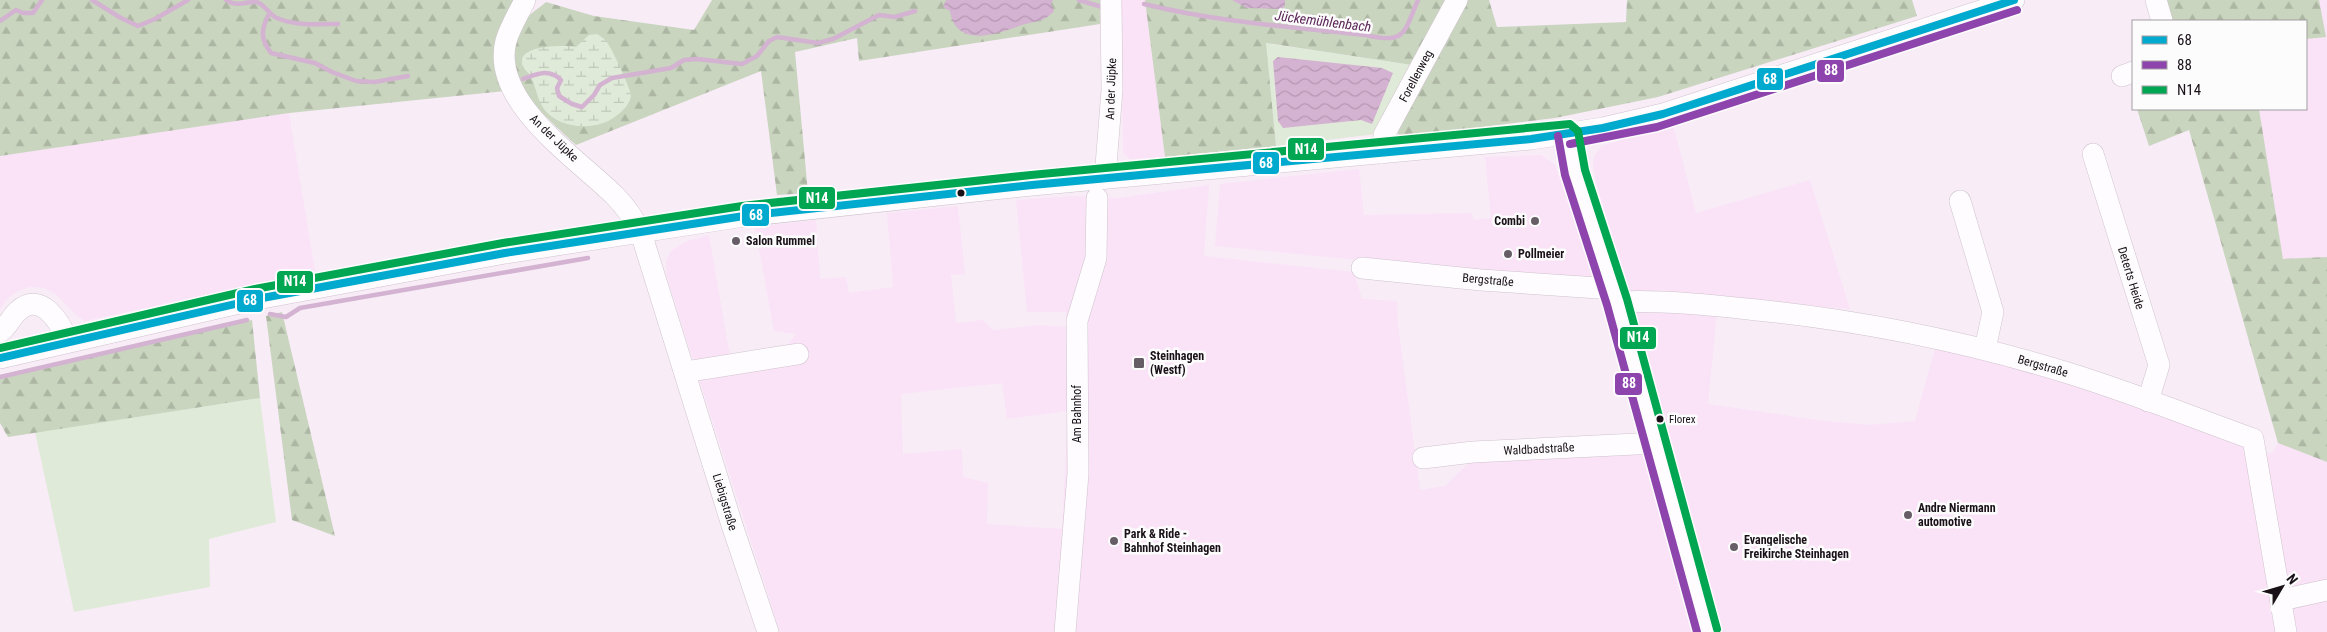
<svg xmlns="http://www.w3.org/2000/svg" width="2327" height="632" font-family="'Roboto Condensed',sans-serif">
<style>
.built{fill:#fae2f7;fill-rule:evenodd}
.grass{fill:#e0ead9}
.forest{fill:url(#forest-firs)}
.wetland{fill:url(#wetland-marsh)}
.water{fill:url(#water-waves)}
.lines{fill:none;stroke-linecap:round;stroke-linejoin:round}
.stream{stroke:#d4b2d1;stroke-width:4.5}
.minor-casing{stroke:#cfc4ce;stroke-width:22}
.minor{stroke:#fefcfe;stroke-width:21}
.bus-1-casing{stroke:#fcfcfc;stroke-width:11}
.bus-2-casing{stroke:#fcfcfc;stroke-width:11}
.bus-3-casing{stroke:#fcfcfc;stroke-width:11}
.bus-1{stroke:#00a9ce;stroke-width:8}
.bus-2{stroke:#8e44ad;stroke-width:8}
.bus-3{stroke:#00a651;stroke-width:8}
.bus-dot{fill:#191018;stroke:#fcfcfc;stroke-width:2}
.poi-dot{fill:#675d66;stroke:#fcfcfc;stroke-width:2}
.labels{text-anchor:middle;stroke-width:5;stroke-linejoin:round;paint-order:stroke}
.bus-label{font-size:11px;fill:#191018;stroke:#fcfcfc;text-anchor:start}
.street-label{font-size:12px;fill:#191018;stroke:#fcfcfc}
.poi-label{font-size:12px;font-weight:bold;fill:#191018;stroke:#fcfcfc;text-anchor:start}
.water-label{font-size:14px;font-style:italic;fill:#5c2759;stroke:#fcfcfc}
.line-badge{stroke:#fcfcfc;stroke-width:2}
.badge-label{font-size:14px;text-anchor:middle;font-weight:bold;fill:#fff}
</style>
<defs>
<pattern id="forest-firs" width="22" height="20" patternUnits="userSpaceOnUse" patternTransform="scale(1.25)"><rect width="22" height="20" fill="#c9d5bf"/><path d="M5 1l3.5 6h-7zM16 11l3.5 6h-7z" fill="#acb6a3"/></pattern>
<pattern id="wetland-marsh" width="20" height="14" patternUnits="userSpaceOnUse" patternTransform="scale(1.25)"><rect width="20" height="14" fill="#e0ead9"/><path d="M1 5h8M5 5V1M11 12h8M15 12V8" fill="none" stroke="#c0c8ba"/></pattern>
<pattern id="water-waves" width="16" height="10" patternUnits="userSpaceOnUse" patternTransform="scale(1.25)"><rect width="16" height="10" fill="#d4b2d1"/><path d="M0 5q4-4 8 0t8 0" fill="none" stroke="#b598b3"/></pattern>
</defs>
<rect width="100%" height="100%" fill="#f8ecf7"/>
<g class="built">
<polygon points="1121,0 1145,0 1165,157 1130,159 1123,153"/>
<polygon points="2319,0 2327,0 2327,257 2283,259 2259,109 2306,109 2306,39 2326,37"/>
<polygon points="289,113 315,271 85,321 76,315 57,295 44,288 30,287 18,291 8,298 0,309 0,156"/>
<polygon points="1673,124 1696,213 1810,180 1850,309 1630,293 1596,183 1593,165 1594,156 1602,146"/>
<polygon points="1541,155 1555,165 1594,273 1583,282 1215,246 1220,184 1359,169 1364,215 1472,213 1473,220 1491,218 1485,157"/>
<path d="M1209 185 1204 256 1354 272 1362 299 1397 301 1398 325 1420 490 1445 486 1470 462 1643 454 1694 632H780L700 382 705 374 701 362 692 357 666 274V260L672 250 685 242 709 235 730 356 784 350 796 334 774 331 755 227 816 220 820 279 846 277 849 293 893 287 887 213 958 206 965 274 951 275 956 323 983 320 993 330 1038 325 1067 327 1066 312H1027L1016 200 1073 196 1119 198ZM1002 383 1007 419 1068 411 1062 529 987 524 988 483 963 477 962 449 903 454 901 394Z"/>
<polygon points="1634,310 1717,311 1708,404 1817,420 1869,425 1915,421 1936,345 2015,366 2165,414 2271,454 2278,443 2327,462 2327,632 1720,632 1680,486 1682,480"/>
</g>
<g class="grass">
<polygon points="1265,43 1412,65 1377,134 1276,146"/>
<polygon points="260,398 276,522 209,539 210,587 74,612 35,432"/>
</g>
<g class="forest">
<polygon points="0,0 516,0 505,91 289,113 0,156"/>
<path d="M712 0H1100V24L859 61 857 38 795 52 808 193 777 195 761 71 576 145C545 116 491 73 520 26 525 17 538 9 546 2L594 16 694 30Z"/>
<polygon points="1145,0 1489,0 1497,27 1626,22 1627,0 1912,0 1917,16 1658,97 1555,118 1400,137 1394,127 1412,65 1266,43 1276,146 1165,157"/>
<polygon points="2162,0 2319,0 2326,37 2306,39 2306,21 2169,21"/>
<polygon points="2137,109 2259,109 2283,259 2327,257 2327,462 2278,443 2189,130 2149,146"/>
<polygon points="282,312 335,536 292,520 266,316"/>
<polygon points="252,320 260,398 8,437 0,423 0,375"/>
</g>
<path class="wetland" d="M597 34C600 36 604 38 606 41 610 44 631 90 631 95 630 104 623 111 616 116 598 131 559 130 544 109 537 99 536 87 531 77 528 71 521 68 522 61 522 45 564 45 576 47L589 35Z"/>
<g class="water">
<path d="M946 0H1053L1051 4 1054 11C1045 22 1035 21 1022 25 998 34 956 49 950 11L943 7Z"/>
<polygon points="1232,0 1285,0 1285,6 1281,9 1247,8"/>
<polygon points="1278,57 1382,68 1393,73 1372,124 1361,120 1283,128 1278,121 1273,61"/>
</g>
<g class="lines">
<g class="stream">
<polyline points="92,0 121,18 138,26 155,19 188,0"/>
<path d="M226 0C237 8 245 1 256 2 264 3 269 15 277 18 295 26 318 24 338 24"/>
<polyline points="1079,0 1102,7"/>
<path d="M1144 4C1217 22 1292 27 1366 35 1406 45 1404 32 1418 0"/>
<path d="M269 14C261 30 260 38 271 53L315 63 332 72 356 81 375 82 408 76"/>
<polyline points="0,21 16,10 23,13 33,13 42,0"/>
<path d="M523 79C537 74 549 68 561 80L557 88 559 96 572 104 582 107 594 95 600 85 612 78 671 68 684 60 697 59 742 64 757 56 769 41 777 37 818 43 833 39 879 15 895 17 915 11"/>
<polyline points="270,314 286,317 300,308 588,258"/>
<polyline points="0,377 247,320"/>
</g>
<defs>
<g id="minor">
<path d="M525 0C519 13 510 27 506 41 490 102 578 159 615 196 626 207 634 219 641 233L732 525 768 632"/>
<polyline points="2156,0 2162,21"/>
<polyline points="2122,76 2133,72"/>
<polyline points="1568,134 1575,172 1617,302 1707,632"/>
<polyline points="1382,153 1384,135 1457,0"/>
<polyline points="2093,154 2159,365 2148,401"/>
<polyline points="1105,178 1112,90 1111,0"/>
<polyline points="1960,201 1993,312 1985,349"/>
<polyline points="1362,268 1481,280 1613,289"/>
<path d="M1617 302C1663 300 1711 305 1757 310 1865 321 1964 341 2068 373 2130 392 2192 417 2253 439L2286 632"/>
<path d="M0 332C8 326 11 317 18 311 41 290 61 323 68 342"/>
<polyline points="0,358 257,299 505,253 744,216 1032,185 1531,139 1603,128 1663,114 2014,0"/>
<polyline points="685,372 798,354"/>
<polyline points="1423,458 1473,452 1656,443"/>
<polyline points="2282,600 2327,590"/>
<polyline points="1065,632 1078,474 1077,321 1096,258 1097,198"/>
</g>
</defs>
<use href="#minor" class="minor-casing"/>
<use href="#minor" class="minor"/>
<defs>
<polyline id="bus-1" points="0,358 257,299 505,253 744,216 1032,185 1531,139 1603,128 1663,114 2014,0"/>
<g id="bus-2">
<polyline points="1558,136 1565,175 1607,305 1697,632"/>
<polyline points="1570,144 1657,127 2017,10"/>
</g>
<polyline id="bus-3" points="0,348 255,289 503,243 742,206 1031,175 1570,124 1578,131 1585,170 1627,299 1717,629"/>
</defs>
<use href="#bus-1" class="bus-1-casing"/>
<use href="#bus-2" class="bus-2-casing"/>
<use href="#bus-3" class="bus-3-casing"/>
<use href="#bus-1" class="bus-1"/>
<use href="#bus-2" class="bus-2"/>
<use href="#bus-3" class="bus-3"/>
</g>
<g class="bus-dot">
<circle cx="961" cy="193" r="4.5"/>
<circle cx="1660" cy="419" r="4.5"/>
</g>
<g class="poi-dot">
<circle cx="1535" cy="221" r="5"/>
<circle cx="736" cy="241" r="5"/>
<circle cx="1508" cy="254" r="5"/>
<rect x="1133" y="357" width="12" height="12" rx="2.5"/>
<circle cx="1908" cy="515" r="5"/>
<circle cx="1114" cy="541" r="5"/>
<circle cx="1734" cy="547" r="5"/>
</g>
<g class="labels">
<g class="bus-label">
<text x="1669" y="423">Florex</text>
</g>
<g class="street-label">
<text transform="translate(1416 76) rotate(-62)" y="4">Forellenweg</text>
<text transform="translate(1111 89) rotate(-88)" y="4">An der Jüpke</text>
<text transform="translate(554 138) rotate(44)" y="4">An der Jüpke</text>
<text transform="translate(2131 278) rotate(73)" y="4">Deterts Heide</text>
<text transform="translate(1488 280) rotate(5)" y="4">Bergstraße</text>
<text transform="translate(2043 366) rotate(16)" y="4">Bergstraße</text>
<text transform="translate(1077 414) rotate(-90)" y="4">Am Bahnhof</text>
<text transform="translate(1539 449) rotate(-3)" y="4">Waldbadstraße</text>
<text transform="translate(725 502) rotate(73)" y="4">Liebigstraße</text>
</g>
<g class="poi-label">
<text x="1525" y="225" text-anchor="end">Combi</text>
<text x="746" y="245">Salon Rummel</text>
<text x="1518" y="258">Pollmeier</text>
<text x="1150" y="360">Steinhagen<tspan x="1150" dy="14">(Westf)</tspan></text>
<text x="1918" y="512">Andre Niermann<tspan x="1918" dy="14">automotive</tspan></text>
<text x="1124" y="538">Park &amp; Ride -<tspan x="1124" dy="14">Bahnhof Steinhagen</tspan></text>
<text x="1744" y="544">Evangelische<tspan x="1744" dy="14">Freikirche Steinhagen</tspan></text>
</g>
<g class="water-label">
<text transform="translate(1323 21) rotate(7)" y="5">Jückemühlenbach</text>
</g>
</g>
<g class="line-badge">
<rect x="1816" y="59" width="29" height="24" rx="5" fill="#8e44ad"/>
<rect x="1756" y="67" width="28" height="24" rx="5" fill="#00a9ce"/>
<rect x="1287" y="137" width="38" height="24" rx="5" fill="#00a651"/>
<rect x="1252" y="151" width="28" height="24" rx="5" fill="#00a9ce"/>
<rect x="798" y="186" width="38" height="24" rx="5" fill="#00a651"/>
<rect x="741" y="203" width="29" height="24" rx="5" fill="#00a9ce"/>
<rect x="276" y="270" width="38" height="24" rx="5" fill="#00a651"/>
<rect x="236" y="289" width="28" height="24" rx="5" fill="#00a9ce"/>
<rect x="1619" y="326" width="38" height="24" rx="5" fill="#00a651"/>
<rect x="1614" y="372" width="29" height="24" rx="5" fill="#8e44ad"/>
</g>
<g class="badge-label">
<text x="1831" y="75">88</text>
<text x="1770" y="84">68</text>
<text x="1306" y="154">N14</text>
<text x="1266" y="168">68</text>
<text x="817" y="203">N14</text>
<text x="756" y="220">68</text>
<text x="295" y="286">N14</text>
<text x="250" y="305">68</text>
<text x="1638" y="342">N14</text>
<text x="1629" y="388">88</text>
</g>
<rect x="2132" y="20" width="175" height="90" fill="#fcfcfc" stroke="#a19ea1"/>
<rect x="2142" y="36" width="25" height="8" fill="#00a9ce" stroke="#a19ea1"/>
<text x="2177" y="45" font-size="15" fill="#191018">68</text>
<rect x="2142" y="61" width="25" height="8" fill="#8e44ad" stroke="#a19ea1"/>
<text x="2177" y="70" font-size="15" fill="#191018">88</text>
<rect x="2142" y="86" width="25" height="8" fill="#00a651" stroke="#a19ea1"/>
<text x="2177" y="95" font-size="15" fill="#191018">N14</text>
<g transform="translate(2282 587) rotate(52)" stroke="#fcfcfc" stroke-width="4" paint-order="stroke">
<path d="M0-4L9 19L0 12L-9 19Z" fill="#191018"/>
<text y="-8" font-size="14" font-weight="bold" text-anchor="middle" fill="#191018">N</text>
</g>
</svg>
